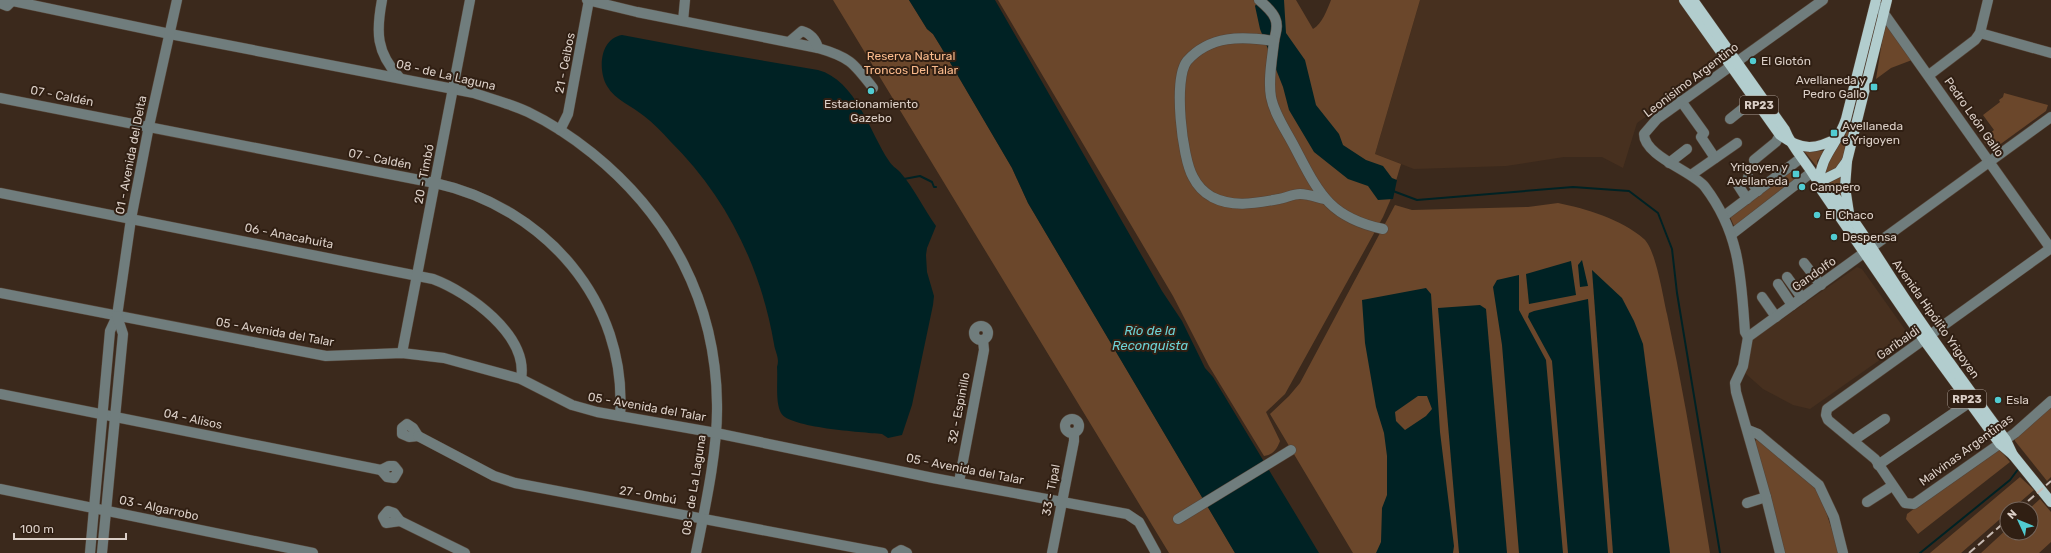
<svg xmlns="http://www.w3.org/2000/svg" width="2051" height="553" font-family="Rubik,sans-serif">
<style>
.built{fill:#47301f}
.green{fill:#6b472b}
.water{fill:#002224;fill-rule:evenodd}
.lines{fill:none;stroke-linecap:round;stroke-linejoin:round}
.stream{stroke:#002224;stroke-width:2}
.minor-casing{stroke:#554437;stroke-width:11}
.major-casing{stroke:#554437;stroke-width:11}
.minor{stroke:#707d7d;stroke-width:10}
.major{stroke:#b2cdce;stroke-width:10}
.rail{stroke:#c8bbb3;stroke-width:2;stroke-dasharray:8 4;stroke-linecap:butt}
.poi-dot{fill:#51ccd2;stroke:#301f13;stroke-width:1.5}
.labels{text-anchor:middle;stroke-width:4;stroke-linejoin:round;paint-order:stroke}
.shield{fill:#301f13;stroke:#a89a91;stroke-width:1}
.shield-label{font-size:11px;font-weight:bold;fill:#dbcfc7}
.park-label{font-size:12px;fill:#fbbb8d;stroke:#301f13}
.poi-label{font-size:12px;fill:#dbcfc7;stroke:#301f13;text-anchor:start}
.street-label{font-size:12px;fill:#dbcfc7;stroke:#301f13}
.water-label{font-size:13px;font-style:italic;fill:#6cd2d6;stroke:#301f13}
</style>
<rect width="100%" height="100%" fill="#3b291c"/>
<g class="built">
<polygon points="1420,0 1679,0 1724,62 1637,123 1623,168 1602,157 1564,157 1506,166 1414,169 1375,154"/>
<polygon points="1857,267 1862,269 1911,338 1810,409 1793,405 1763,389 1745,373 1748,355 1753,339"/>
</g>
<g class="green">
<polygon points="833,0 909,0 927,29 933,34 941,47 1012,168 1028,203 1235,553 1169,553"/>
<path d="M998 0H1296L1313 29C1322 24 1327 10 1331 0H1420L1375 154 1401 164 1390 201 1383 217 1285 394 1266 412 1280 441C1277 449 1273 455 1264 456L1209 366 1173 296Z"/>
<polygon points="1887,26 1912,60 1891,68 1876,79 1884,29"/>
<polygon points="2004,93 2048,105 2046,111 1991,151 1982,139 1994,130 1983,115 2000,102 1999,100 2003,97"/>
<path d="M1850 124C1848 137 1847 158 1837 168 1834 171 1827 173 1823 175L1834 148 1845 136Z"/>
<polygon points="1804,151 1825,151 1817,161 1818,168"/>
<polygon points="1792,169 1800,177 1735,228 1730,217"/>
<polygon points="1842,174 1843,205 1828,184"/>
<path d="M1558 203C1587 209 1621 219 1644 239 1656 250 1663 297 1667 314 1684 393 1697 473 1710 553H1353L1270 414 1289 396 1300 383 1395 205 1412 210 1528 207Z"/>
<polygon points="2051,405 2051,477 2047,481 2015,441 2015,439"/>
<polygon points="1757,439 1810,480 1821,497 1838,548 1837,553 1783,553 1755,442"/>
<polygon points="2000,450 2010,462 1918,534 1906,519 1907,514 1989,453"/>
<polygon points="2020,477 2034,490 2012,509 2007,509 2007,513 1961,553 1930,553"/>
<polygon points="2040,499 2051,512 2051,542 2039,553 1981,553 2007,529 2007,533 2031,533 2031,509 2029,509"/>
</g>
<g class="water">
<polygon points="909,0 995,0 1162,291 1182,321 1205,368 1213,377 1319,553 1235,553 1028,203 1012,168 941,47 933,34 927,29"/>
<polygon points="1259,0 1284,0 1286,33 1305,60 1316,105 1339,134 1343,145 1366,160 1383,166 1392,178 1397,180 1393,199 1378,200 1368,186 1348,179 1314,152 1289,110 1283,87 1260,29 1255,6"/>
<path d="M622 35 707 51 818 70C856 80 870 133 889 161 892 166 896 168 900 172 914 188 924 209 936 226L927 248 926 255 927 272 934 296 933 305 912 405 902 435 888 438 882 434C862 432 789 428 781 413 775 402 778 380 777 367 780 358 775 352 774 344 761 267 726 196 670 141 662 132 653 123 644 116 632 106 615 100 607 86 598 71 599 39 622 35Z"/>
<polygon points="1582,260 1588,286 1580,287 1578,265"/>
<polygon points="1571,261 1576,295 1529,304 1526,274"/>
<polygon points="1592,270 1622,298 1634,321 1643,344 1670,553 1613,553"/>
<polygon points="1519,275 1519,310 1546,360 1563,553 1519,553 1502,345 1493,287 1497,280"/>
<path d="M1426 288 1431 294 1440 432 1454 546 1453 553H1376L1381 542 1382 508 1387 495V456L1384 433 1376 407 1365 343 1362 300ZM1418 396H1427L1432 409 1426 416 1405 430 1396 421 1395 412Z"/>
<polygon points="1588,299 1608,553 1568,553 1552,361 1528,317 1529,313 1534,311"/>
<polygon points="1480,305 1486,309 1507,553 1459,553 1438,308"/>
</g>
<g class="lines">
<g class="stream">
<polyline points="904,179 920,176 932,182 934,187 936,187"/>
<polyline points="1393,191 1417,200 1573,187 1629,191 1658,213 1672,249 1677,293 1720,553"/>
<polyline points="1920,553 2010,480 2019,468"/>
</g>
<defs>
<g id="minor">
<path d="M382 0C376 32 376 52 399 77"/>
<polyline points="587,0 637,12 818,48"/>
<path d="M1259 0C1265 5 1272 11 1275 18 1279 27 1275 33 1274 42 1272 59 1268 80 1271 97 1274 113 1285 129 1293 144 1318 191 1327 217 1383 229"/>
<path d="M13 1 170 34 474 93C492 99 511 104 528 112 551 123 572 137 592 153 670 216 716 302 717 404 718 449 705 508 696 553"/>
<polyline points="0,3 7,6 13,0"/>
<polyline points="1880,8 2051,249"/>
<polyline points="683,21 685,0"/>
<polyline points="1980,33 2051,53"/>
<path d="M1274 41C1242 36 1210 35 1187 61 1173 79 1182 158 1193 177 1197 185 1203 192 1212 197 1233 208 1256 203 1279 199 1286 198 1293 194 1300 194 1308 194 1316 197 1324 199"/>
<path d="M789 42 802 31C810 33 816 40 818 48 849 57 853 62 873 88"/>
<polyline points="1929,75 1975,40 1980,33 1988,0"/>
<path d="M0 98 435 183C544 207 628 301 620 416"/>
<polyline points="1681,101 1704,133 1701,137 1715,158"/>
<polyline points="1730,119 1755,99"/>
<polyline points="560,130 568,114 589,0"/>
<polyline points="1754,160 1776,142 1780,135"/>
<polyline points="1669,163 1687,149"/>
<polyline points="1691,175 1737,143"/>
<polyline points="1748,177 1758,191"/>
<polyline points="1738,185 1747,199"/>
<path d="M0 193 433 279C468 292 529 335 521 379"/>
<polyline points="1724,216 1801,158"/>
<polyline points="1732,234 1812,172"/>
<polyline points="2051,248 1827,409 1826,415 1828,420 1875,459 1905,503 1914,504 2015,433 2051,401"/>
<polyline points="1804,263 1821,285"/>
<polyline points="1787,277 1802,298"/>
<polyline points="1778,284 1792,305"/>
<polyline points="0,293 326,356 402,353 444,358 521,379 572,405 597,412 716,433 933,478 1127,514 1139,522 1156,553"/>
<polyline points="1762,297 1776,317"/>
<circle cx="981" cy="333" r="7"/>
<path d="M1748 337 1745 332C1741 277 1740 233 1705 187 1694 172 1644 156 1644 134L1657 119 1823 0"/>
<polyline points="402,353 470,0"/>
<polyline points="0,394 381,470"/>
<circle cx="1072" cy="426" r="7"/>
<polygon points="407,424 413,428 418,436 409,437 402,434 402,428"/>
<polyline points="1748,430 1758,434 1819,485 1834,517 1843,553"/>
<polyline points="418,436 494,476 515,483 883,553"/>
<polyline points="1854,440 1885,419"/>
<polyline points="1878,465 1970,402"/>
<polygon points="389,466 394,466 398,471 394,478 387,477 381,470"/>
<polyline points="959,482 984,350 983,340"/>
<polyline points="0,489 313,553"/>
<polyline points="1867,502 1892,486"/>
<polyline points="1747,503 1766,497"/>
<polygon points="388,511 394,513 400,521 386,523 383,517"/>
<polyline points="1178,519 1291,450"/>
<polyline points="400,521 465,553"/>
<polyline points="90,553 110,331 117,316 131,219 149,126 177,0"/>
<polyline points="102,553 123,334 117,316"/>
<polyline points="896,553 901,550 907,553"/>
<polyline points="1052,553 1074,441 1074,433"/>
<polyline points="1780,553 1766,497 1736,392 1735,383 1743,366 1748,337 2051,117"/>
</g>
<g id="major">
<path d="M1684 0 1780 135C1802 151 1816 150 1839 137"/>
<path d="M1693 0 1785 130C1794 153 1814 169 1822 191L1924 340 2000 444 2013 455"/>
<path d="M1819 182C1843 197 1880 262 1898 288 1932 340 1969 389 2006 440L2013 455 2051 502"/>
<path d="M1819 182C1821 154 1838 144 1846 119L1876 0"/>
<polyline points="1819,182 1839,172 1847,161"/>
<polyline points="1849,213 1845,187 1847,161 1887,0"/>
</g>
</defs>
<use href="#minor" class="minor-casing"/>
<use href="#major" class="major-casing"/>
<use href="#minor" class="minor"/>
<use href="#major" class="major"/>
<g class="rail">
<polyline points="2019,509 2051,481"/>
<polyline points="1969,553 2007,520"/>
</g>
</g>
<g class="poi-dot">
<circle cx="1753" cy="61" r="4"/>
<rect x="1870" y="83" width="8" height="8" rx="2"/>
<circle cx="871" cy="91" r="4"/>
<rect x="1830" y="129" width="8" height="8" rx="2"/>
<rect x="1792" y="170" width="8" height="8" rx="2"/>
<circle cx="1802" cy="187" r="4"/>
<circle cx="1817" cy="215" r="4"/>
<circle cx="1834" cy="237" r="4"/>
<circle cx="1998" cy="400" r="4"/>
</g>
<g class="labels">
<g class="shield">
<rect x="1740" y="96" width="38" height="18" rx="3"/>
<rect x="1948" y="390" width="38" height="18" rx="3"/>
</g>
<g class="shield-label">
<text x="1759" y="109">RP23</text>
<text x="1967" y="403">RP23</text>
</g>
<g class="park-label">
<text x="911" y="60">Reserva Natural<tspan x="911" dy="14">Troncos Del Talar</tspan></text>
</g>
<g class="poi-label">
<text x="1761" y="65">El Glotón</text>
<text x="1866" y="84" text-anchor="end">Avellaneda y<tspan x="1866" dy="14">Pedro Gallo</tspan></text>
<text x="871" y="108" text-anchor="middle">Estacionamiento<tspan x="871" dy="14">Gazebo</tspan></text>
<text x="1842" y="130">Avellaneda<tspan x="1842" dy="14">e Yrigoyen</tspan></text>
<text x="1788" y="171" text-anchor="end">Yrigoyen y<tspan x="1788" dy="14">Avellaneda</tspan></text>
<text x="1810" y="191">Campero</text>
<text x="1825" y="219">El Chaco</text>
<text x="1842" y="241">Despensa</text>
<text x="2006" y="404">Esla</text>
</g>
<g class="street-label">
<text transform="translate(565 63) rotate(-79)" y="4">21 - Ceibos</text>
<text transform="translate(446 75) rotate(13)" y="4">08 - de La Laguna</text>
<text transform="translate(1691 80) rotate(-37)" y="4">Leonisimo Argentino</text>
<text transform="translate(62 96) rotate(11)" y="4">07 - Caldén</text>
<text transform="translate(1974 117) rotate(55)" y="4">Pedro León Gallo</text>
<text transform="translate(131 155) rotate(-79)" y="4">01 - Avenida del Delta</text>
<text transform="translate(380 159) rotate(11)" y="4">07 - Caldén</text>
<text transform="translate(424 174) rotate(-79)" y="4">20 - Timbó</text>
<text transform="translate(289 236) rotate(11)" y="4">06 - Anacahuita</text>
<text transform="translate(1814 274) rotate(-35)" y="4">Gandolfo</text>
<text transform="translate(1936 319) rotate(55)" y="4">Avenida Hipólito Yrigoyen</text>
<text transform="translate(275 332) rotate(10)" y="4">05 - Avenida del Talar</text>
<text transform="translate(1898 343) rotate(-35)" y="4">Garibaldi</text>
<text transform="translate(647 407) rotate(10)" y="4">05 - Avenida del Talar</text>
<text transform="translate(959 408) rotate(-79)" y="4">32 - Espinillo</text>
<text transform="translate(193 419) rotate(12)" y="4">04 - Alisos</text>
<text transform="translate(1966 450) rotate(-36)" y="4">Malvinas Argentinas</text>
<text transform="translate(965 469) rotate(11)" y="4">05 - Avenida del Talar</text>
<text transform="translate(694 485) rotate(-81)" y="4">08 - de La Laguna</text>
<text transform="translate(1051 490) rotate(-79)" y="4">33 - Tipal</text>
<text transform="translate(648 495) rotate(10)" y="4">27 - Ombú</text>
<text transform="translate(159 508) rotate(12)" y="4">03 - Algarrobo</text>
</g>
<g class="water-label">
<text x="1150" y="335">Río de la<tspan x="1150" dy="15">Reconquista</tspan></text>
</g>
</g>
<g transform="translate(2019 521) rotate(314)"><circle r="19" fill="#301f13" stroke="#74655b"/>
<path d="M0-3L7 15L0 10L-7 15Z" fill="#51ccd2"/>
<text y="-6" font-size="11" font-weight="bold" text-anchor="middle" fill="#dbcfc7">N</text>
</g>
<path d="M14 533v6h112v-6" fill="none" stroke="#dbcfc7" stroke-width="2"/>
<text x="20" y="533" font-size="12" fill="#dbcfc7" stroke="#301f13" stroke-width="3" paint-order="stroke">100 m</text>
</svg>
